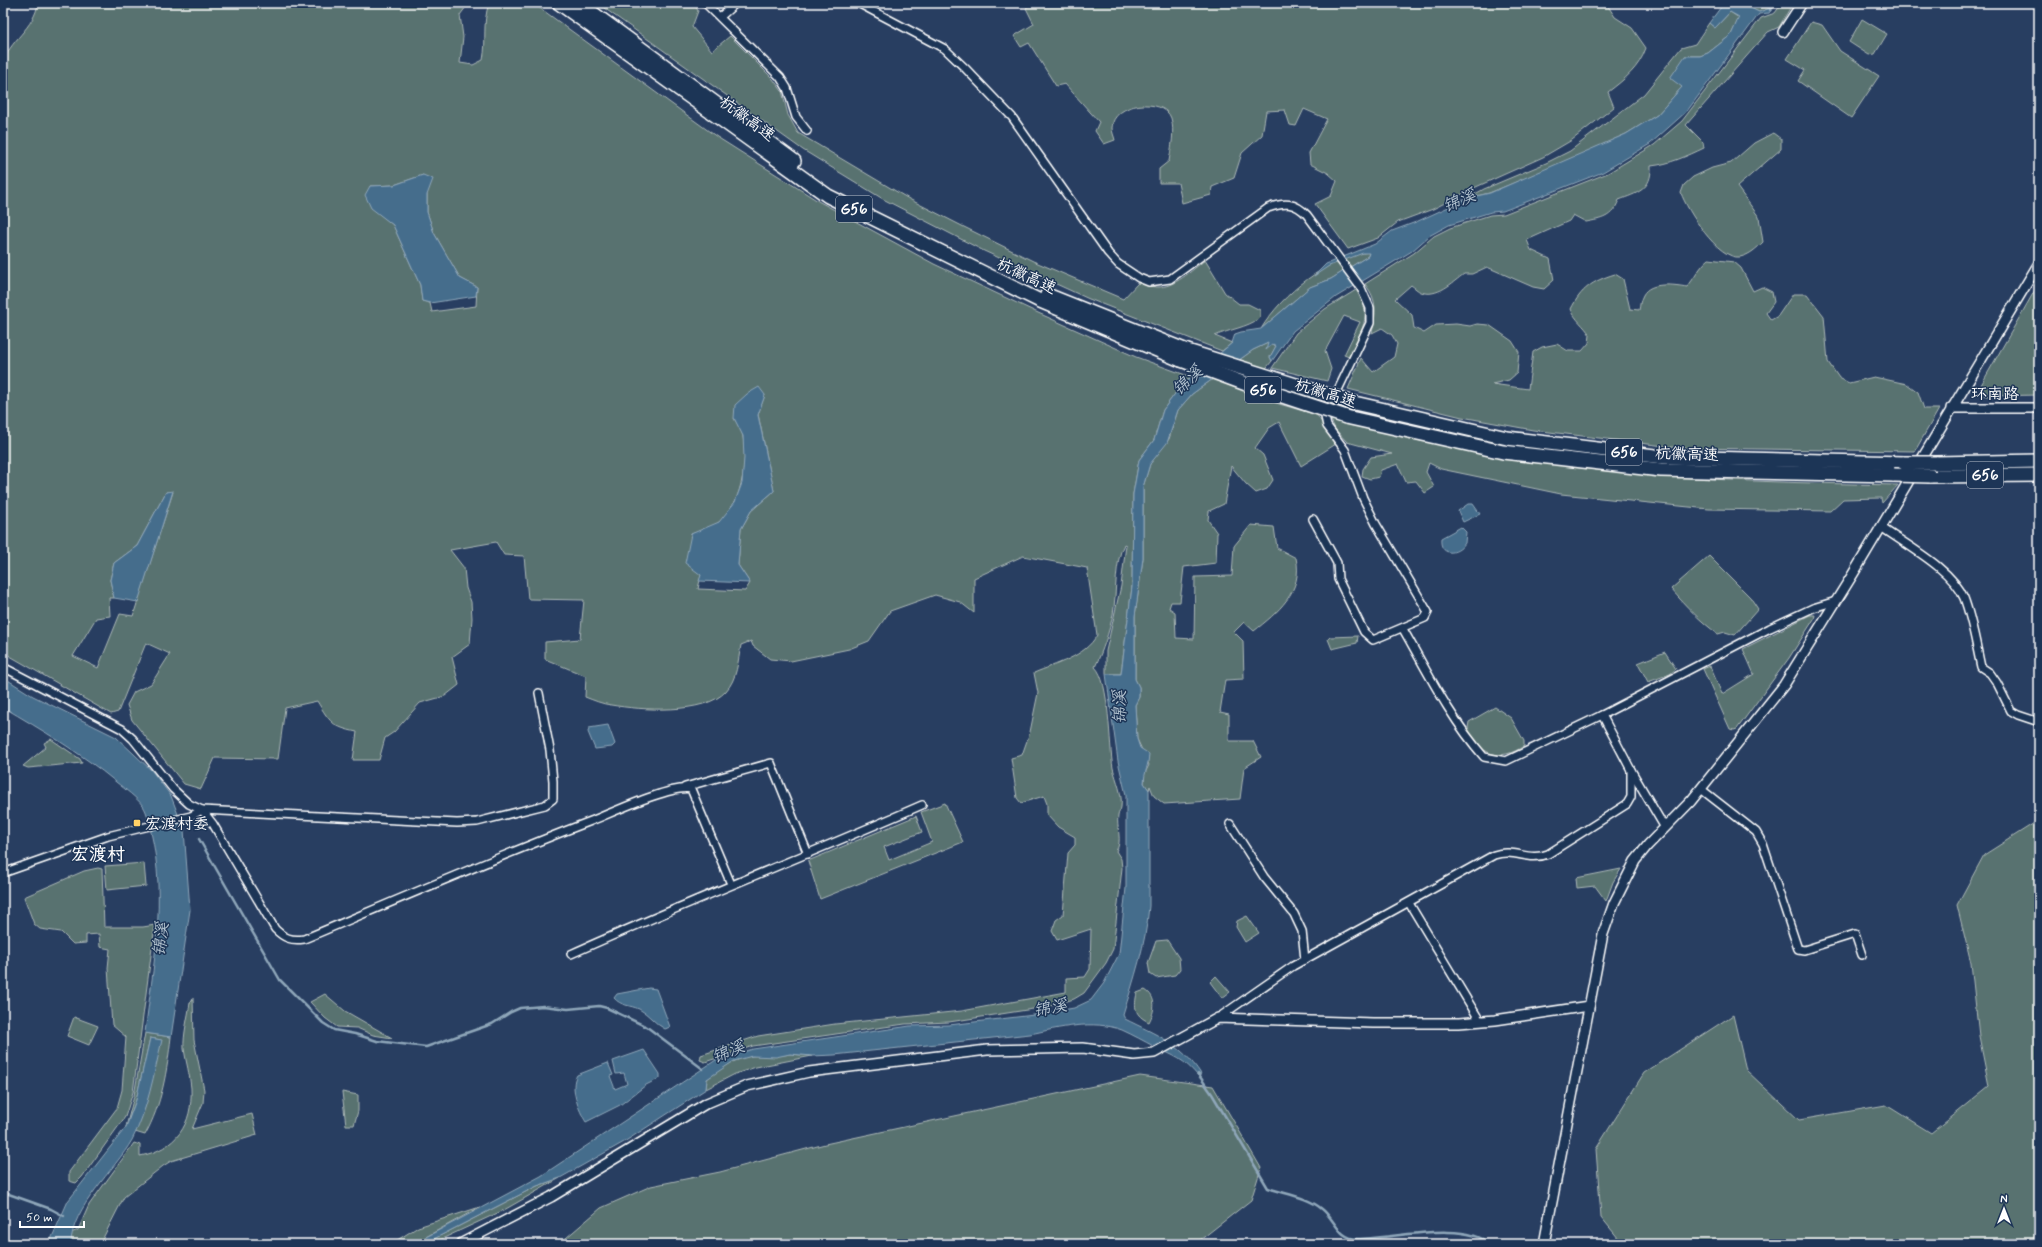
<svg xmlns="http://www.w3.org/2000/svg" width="2042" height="1247" font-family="Mynerve,'LXGW WenKai TC',sans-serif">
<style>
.green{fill:#58726f;stroke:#acb8b7;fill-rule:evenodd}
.water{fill:#456d8c;stroke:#8fa7ba}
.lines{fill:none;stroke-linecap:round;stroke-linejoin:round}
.stream{stroke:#8fa7ba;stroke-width:2.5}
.minor-casing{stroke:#fff;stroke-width:10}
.tertiary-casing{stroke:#fff;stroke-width:12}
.motorway-casing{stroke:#fff;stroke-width:16}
.minor{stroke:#1d3557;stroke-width:7}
.tertiary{stroke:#1d3557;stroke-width:9}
.motorway{stroke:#1d3557;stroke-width:13}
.motorway-bridge-casing{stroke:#fff;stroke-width:16;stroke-linecap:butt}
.motorway-bridge{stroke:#1d3557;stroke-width:13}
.poi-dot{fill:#ffd166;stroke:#1d3557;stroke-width:1.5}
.labels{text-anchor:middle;stroke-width:3;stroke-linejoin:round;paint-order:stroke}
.shield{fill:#1d3557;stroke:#bbc2cd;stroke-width:1}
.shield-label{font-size:15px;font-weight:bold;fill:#fff}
.street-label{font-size:16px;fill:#fff;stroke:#1d3557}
.poi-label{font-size:16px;fill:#fff;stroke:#1d3557;text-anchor:start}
.water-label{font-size:17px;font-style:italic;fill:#b5c5d1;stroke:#1d3557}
.quarter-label{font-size:18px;font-weight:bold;fill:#fff;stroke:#1d3557}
</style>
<rect width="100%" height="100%" fill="#283e61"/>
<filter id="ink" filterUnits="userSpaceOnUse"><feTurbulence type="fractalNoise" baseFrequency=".025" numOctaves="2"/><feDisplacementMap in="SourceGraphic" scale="8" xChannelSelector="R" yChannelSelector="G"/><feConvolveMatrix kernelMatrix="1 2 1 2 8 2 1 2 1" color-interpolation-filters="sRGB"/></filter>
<g filter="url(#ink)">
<g class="green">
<path d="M38 3H469L460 15 463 37 460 63 473 65 483 60C487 39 482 25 489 3H533L717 137 818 201 934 264 1036 312 1136 357 1191 377 1180 387 1163 410 1154 440 1139 460 1133 494 1132 587 1121 674H1106V651L1121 586 1126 545 1124 544C1114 564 1117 591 1113 614 1109 632 1103 650 1095 667 1110 681 1109 746 1113 768 1116 780 1123 795 1121 807 1121 810 1118 813 1118 816 1116 827 1123 841 1116 851L1121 859 1122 868 1113 949 1106 963 1084 993 1074 999 1046 1007 949 1022 905 1024 753 1046 705 1062 700 1060 701 1055 758 1036 835 1024 962 1011 1066 992V978L1085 977 1090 969 1091 929 1057 940 1052 931 1056 920 1063 915 1068 853 1075 845V837L1058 827 1047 815V804L1044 796 1021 803 1017 798 1011 758 1022 755 1030 732 1038 693 1034 673C1055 664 1085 657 1097 635L1087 568 1023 556 974 578V613L960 602 935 595 890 611 869 641 849 649 791 661 770 659 753 646 751 641 741 645C738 661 737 679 726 691 705 715 640 710 611 705 602 704 593 700 585 697L586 676 545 659V642L580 639 584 600 528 599 524 556 504 555 496 542 450 550 464 568 466 588 471 602 472 618 470 644 452 657 459 685 445 696 420 703 394 732 385 738 379 760H353L357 732C332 727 330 722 317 701L285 708 278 759 215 758 201 789 184 784 132 720 127 705 134 692 151 684 170 654 146 643 118 712 111 714 3 652V64C8 41 35 28 38 3ZM423 175 427 195V212L434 233 460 278 477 287 476 306 432 312 430 303 422 301 420 285 393 225 373 208 370 186 394 185ZM765 395 758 414 774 491 751 511 741 529 738 565 750 583 745 591 698 589 701 575 691 534C699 531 711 528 719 522 741 506 748 463 743 437 742 431 737 424 734 418ZM166 492H173L133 616 120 614 98 668 73 656 96 618 110 616 109 598H114L110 580 114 563 137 546Z"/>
<path d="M597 3H694L698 11 692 27 712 51 730 36 773 79 782 91 788 115 798 133 909 199 964 227 1033 261 1123 299 1138 283C1144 284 1151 287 1157 287 1174 288 1192 270 1205 260L1225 293 1239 304H1248L1260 310V318C1246 328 1230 329 1215 336L1232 343 1222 351 1089 299 984 251 883 199 803 150Z"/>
<path d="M1033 3H1606L1615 17 1632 28 1646 48C1639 68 1625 79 1608 92L1614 107 1572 140 1543 157 1476 187 1433 209 1398 222 1378 238 1348 249 1315 204 1331 196 1337 181 1328 173 1310 164 1309 153 1327 119 1304 109 1296 126 1290 125 1285 110 1266 111 1262 135 1242 153 1234 178 1212 187 1211 195 1182 203 1178 183H1159V169L1169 161C1171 149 1175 131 1171 118 1164 97 1112 102 1112 128 1112 132 1114 136 1115 140L1104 144 1095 131 1099 122 1065 84 1056 86 1029 43 1021 47 1014 36 1034 24 1026 8Z"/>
<polygon points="1747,3 1776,3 1774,7 1759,12 1748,7"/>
<path d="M1782 3H1793L1779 27 1768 32 1686 125 1703 142 1704 148C1687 156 1670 164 1651 166 1652 190 1637 193 1619 200 1612 218 1602 219 1586 222L1573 215 1569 221 1527 240 1531 250 1550 259 1554 280 1544 289 1533 287 1487 267 1472 274H1464C1453 282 1437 298 1421 292 1418 291 1414 287 1411 285L1395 299 1412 315 1414 328 1424 333 1436 325 1456 324 1470 326 1477 324 1489 325 1512 341 1519 352 1517 373 1509 380 1492 384 1528 389 1533 352 1542 347 1557 344 1568 351H1582L1589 343 1590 335C1584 325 1575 320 1571 309 1581 289 1592 281 1615 274L1623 279 1630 309 1639 310C1640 306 1640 300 1643 295 1650 281 1675 285 1687 287 1695 278 1699 267 1709 259L1734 262 1741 268 1753 291 1762 287 1772 292 1774 302 1766 313 1771 320 1778 316 1793 294H1807L1824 316 1828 362 1839 378 1849 383 1874 377 1907 384 1918 392 1924 409H1939L1915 451 1681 448 1533 430 1462 417 1348 389 1361 358 1373 372 1394 357 1397 344 1392 335 1382 328 1372 333C1376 312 1378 301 1365 284L1414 253 1434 236 1450 228 1490 215 1504 214 1608 173 1654 145 1682 121 1761 18 1775 13Z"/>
<polygon points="1730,12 1739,18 1731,35 1708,53 1700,56 1685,56 1682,87 1657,115 1626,134 1555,166 1489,193 1468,198 1484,189 1546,163 1570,151 1644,94 1681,48 1695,44 1709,23 1715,28"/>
<polygon points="1862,19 1887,34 1875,54 1869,55 1849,42"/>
<polygon points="1811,22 1822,25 1840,51 1879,76 1851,118 1798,81 1805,70 1787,59"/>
<path d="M1773 133 1781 139V149L1737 187 1759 217 1763 242C1757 248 1750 255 1740 257 1718 260 1687 210 1681 193L1684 185 1693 177 1712 168 1731 163 1754 143Z"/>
<path d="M1369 252 1368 256 1331 279 1310 287 1261 329C1282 294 1328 257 1369 252Z"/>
<path d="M1356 290C1375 314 1360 333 1349 357L1344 355 1360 322 1344 316 1325 351 1331 369 1327 381 1272 368 1296 333 1325 309Z"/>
<polygon points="2035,290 2039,291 2039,395 1987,396 1980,394 1981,385"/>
<path d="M1270 342 1276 346 1270 357 1272 361 1245 394 1317 415 1336 444 1301 466 1279 422 1269 428 1255 448 1263 455 1273 480 1267 489 1256 493 1246 484 1231 466 1224 504 1209 511 1208 520 1217 533 1216 563 1184 567 1180 602H1171L1169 608 1175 612 1176 638 1194 639 1195 577 1232 576 1234 546 1251 525 1274 527 1277 548 1296 558C1304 591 1277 613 1254 631L1244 622 1234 632 1243 641 1244 679 1225 680 1220 712 1229 714V741H1253L1261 757 1244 768 1240 799 1164 804 1154 796 1150 786 1149 790 1144 783V775L1149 765 1137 739 1135 705 1139 697V687L1135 679V616L1143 558V487L1150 464 1169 439 1178 410 1192 394 1253 350Z"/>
<path d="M1331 420C1422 441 1515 462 1608 471 1704 481 1801 483 1898 485L1882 503 1881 498 1843 499 1830 511 1709 509 1561 494 1441 469 1429 463 1426 472 1434 487 1425 493 1416 481 1406 482 1398 464 1381 470 1379 477 1370 479 1362 476 1363 469 1371 457 1392 454 1347 442 1335 429Z"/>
<path d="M1709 556 1750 597 1758 609 1735 635 1725 632 1718 634C1700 621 1686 606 1671 589Z"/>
<polygon points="1810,615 1815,615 1814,619 1789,658 1737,729 1734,730 1730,729 1703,669 1710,666 1722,694 1754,674 1743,649"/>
<polygon points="1358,636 1357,643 1332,649 1328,639 1330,637"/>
<polygon points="1665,652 1676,669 1670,674 1648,682 1638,663"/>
<path d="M1495 707 1511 718 1524 741V746C1500 762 1480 756 1468 728L1469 722Z"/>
<polygon points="51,739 80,759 82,763 28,768 23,766 46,747 44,743"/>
<polygon points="945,803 963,842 820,899 808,861 916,816 922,832 884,847 889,860 932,842 921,812"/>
<polygon points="2039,820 2039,1244 1623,1244 1601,1217 1596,1149 1644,1073 1733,1015 1746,1070 1799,1120 1886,1105 1931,1133 1989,1086 1979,1036 1971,963 1957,905 1984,855"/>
<polygon points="144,863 146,886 107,890 105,866"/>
<polygon points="98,868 102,869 104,927 143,927 155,925 133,1092 125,1117 82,1177 76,1183 69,1181 69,1172 117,1108 122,1090 126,1037 112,1025 108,968 110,949 100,947 99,934 86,935 86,943 73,944 61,932 40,929 34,924 24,897 84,871"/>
<polygon points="1621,869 1613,882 1606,901 1595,886 1577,888 1576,878"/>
<polygon points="1247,916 1259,933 1245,942 1236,927 1237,921"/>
<polygon points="1167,940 1179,958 1180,969 1175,975 1156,978 1150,974 1148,963 1156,941"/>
<polygon points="1216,976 1230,992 1222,998 1210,982"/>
<path d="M1145 990C1157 997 1155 1011 1149 1022 1134 1015 1134 1007 1137 993Z"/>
<polygon points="325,994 345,1011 392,1038 373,1035 357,1028 337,1027 325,1018 310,1002"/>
<path d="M193 998 194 1040 204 1090 203 1103 192 1129 252 1114 257 1135 171 1161 163 1166 124 1197 100 1244H71V1233L78 1230 89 1205 134 1143 140 1145V1156C176 1149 193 1125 191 1088 190 1075 186 1062 184 1049 183 1035 188 1017 190 1003Z"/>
<polygon points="74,1017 98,1026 89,1045 67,1036"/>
<path d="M145 1033 171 1037C167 1071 162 1104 145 1135L135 1132 146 1104 161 1040 150 1038 136 1100 126 1127 134 1096Z"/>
<path d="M790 1054 812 1056 756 1067 735 1074 706 1089 707 1079C720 1069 735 1058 752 1056 765 1054 776 1057 790 1054Z"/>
<polygon points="1140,1076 1213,1086 1261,1168 1251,1200 1195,1244 559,1244 601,1208 651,1186 720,1172 825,1144"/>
<polygon points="342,1092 358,1095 358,1111 354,1125 346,1125"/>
<polygon points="560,1178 504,1210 431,1244 424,1244 537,1186"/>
<polygon points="480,1207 413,1244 391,1244 418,1227"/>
</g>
<g class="water">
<path d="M1724 3H1747L1748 7 1759 12 1774 7 1769 13 1759 14 1687 111 1650 144 1603 172 1503 211 1491 212 1449 225 1429 236 1412 251 1336 297 1293 331 1272 361 1270 357 1276 346 1273 344 1266 350 1268 343 1253 350 1192 394 1178 410 1167 443 1150 464 1143 487V558L1135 616V679L1139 687V697L1135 705 1137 739 1140 748 1149 754C1149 764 1144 773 1144 783L1149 790V906C1146 944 1134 979 1123 1015L1125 1019C1155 1034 1182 1044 1201 1074L1198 1076C1184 1059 1174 1056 1155 1047 1144 1041 1133 1035 1122 1030 1093 1019 1059 1028 1030 1034L834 1055 812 1056 790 1054 776 1057 752 1056 734 1061 707 1079 706 1089 624 1142 560 1178 537 1186 424 1244H413L541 1176 716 1060 753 1049 910 1026 949 1025 1034 1015 1074 1008 1091 1000 1104 983 1119 954 1126 888V795L1118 761 1106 674H1121L1132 587 1133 494 1139 460 1154 440 1163 410 1180 387 1232 343 1235 334 1241 332 1261 329 1310 287 1331 279 1368 256 1369 253H1363L1329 266 1314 276 1326 264 1375 244 1392 231 1416 222 1468 198 1490 193 1626 134 1657 115 1682 87 1670 78 1685 56H1700L1708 53 1731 35 1739 17 1730 12 1715 28 1709 23Z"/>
<polygon points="423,175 433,179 427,195 427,212 434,233 460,278 477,287 476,296 430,303 422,301 420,285 393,225 371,208 365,195 370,186 394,185"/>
<polygon points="759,387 765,395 758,415 774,491 751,511 741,529 738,565 750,583 699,581 701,575 685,563 691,534 719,522 735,502 742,483 744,458 743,436 734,418 735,405 747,394"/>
<polygon points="173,491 138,602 114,598 110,580 114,563 137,546 166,492"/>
<polygon points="1468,504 1473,504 1480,514 1463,522 1458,511"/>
<path d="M1461 527 1466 532 1465 543C1457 556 1439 556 1441 538Z"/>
<path d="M3 677 33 696 116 737 152 771 171 796 184 830 190 910 171 1037 145 1033C153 967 167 899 151 832 149 824 148 813 143 806 136 797 126 790 116 782 81 753 42 730 3 707Z"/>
<polygon points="608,725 615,744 612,747 595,749 588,732 589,728"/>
<path d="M649 988 656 989 670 1027 665 1029C655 1024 649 1014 639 1009 630 1005 621 1006 614 998L617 994Z"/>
<path d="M150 1038 162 1040C154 1073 148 1110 132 1140 115 1170 71 1208 71 1244H49L68 1201 126 1127 136 1100Z"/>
<path d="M644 1050 660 1074V1078L646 1085 620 1105 586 1122C579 1111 569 1087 577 1075L608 1063 613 1075 610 1076 615 1089 627 1084 624 1073 616 1074 613 1061Z"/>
</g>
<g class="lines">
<g class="stream">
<polyline points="1770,10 1777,3"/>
<polyline points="199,839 280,980 323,1023 334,1030 355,1034 377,1041 426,1047 492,1024 511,1012 520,1008 543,1006 568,1009 599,1006 607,1008 647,1027 703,1069"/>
<path d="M1198 1074 1212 1094 1268 1188C1285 1194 1308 1197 1322 1209 1335 1219 1338 1239 1358 1239 1389 1239 1467 1220 1489 1244"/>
<polyline points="3,1192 51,1209 64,1216"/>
</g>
<defs>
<g id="minor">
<polyline points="705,3 780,77 787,88 796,117 807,131"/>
<path d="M858 3 945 49 965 68 1012 117 1108 253 1118 264 1139 278 1149 282 1170 279 1268 208C1284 202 1295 202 1307 215L1361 288 1370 308V323L1325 417 1327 426 1345 450 1363 498 1376 524 1428 612 1425 618 1373 640 1364 632 1338 579 1337 563 1313 519"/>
<polyline points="720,17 736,3"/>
<path d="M1881 527C1906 545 1952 569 1964 598 1972 619 1976 644 1981 667L1990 673 1997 683 2011 711 2018 715 2039 722"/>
<path d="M1403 629C1428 673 1450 718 1484 757L1506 761 1602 715 1770 628 1813 608 1836 601"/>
<path d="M3 667 122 729 133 739 173 789 189 804 202 810 213 824 275 929C284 938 291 941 304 939 399 899 494 858 591 821 611 813 673 784 691 789L731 884"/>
<polyline points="1602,715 1631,770 1665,828"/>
<polyline points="685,787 771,763 808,854"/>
<polyline points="1701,789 1756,832 1763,844 1798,949 1804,950 1855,934 1862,955"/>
<polyline points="1230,824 1264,877 1294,914 1302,931 1305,960"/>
<polyline points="3,873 108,836 191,816 202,810 457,823 477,822 545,805 553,799 553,781 550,750 539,693"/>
<polyline points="1409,903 1480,1021"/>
<path d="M571 954C687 902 805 856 922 805"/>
<path d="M1218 1018 1293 966 1494 855C1515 848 1528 862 1548 854L1627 804 1631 797V770"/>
</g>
<g id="tertiary">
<polyline points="1783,32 1802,3"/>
<polyline points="1951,408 2039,408"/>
<polyline points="460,1244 551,1197 707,1103 747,1086 809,1072 987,1050 1083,1048 1134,1055 1154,1053 1218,1018 1373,1023 1459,1023 1495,1020 1589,1006"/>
<polyline points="1544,1244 1603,934 1614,903 1635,861 1648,845 1691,801 1784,685 1853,574 2039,263"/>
</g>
<g id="motorway">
<polyline points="559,3 828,196 1038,300 1181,360"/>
<polyline points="579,3 794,161"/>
<polyline points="1047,295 1187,351"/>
<polyline points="1350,402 1507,438 1663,457 1904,463"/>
<polyline points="1346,417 1503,452 1661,470 1894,475"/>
<polyline points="1936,463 2039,461"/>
<polyline points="1930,476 2039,475"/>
</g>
</defs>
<use href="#minor" class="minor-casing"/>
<use href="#tertiary" class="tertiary-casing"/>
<use href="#motorway" class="motorway-casing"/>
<use href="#minor" class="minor"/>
<use href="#tertiary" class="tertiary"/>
<use href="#motorway" class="motorway"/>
<defs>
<g id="motorway-bridge">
<polyline points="1187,351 1350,402"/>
<polyline points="1181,360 1246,384 1346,417"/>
<polyline points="1904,463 1936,463"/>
<polyline points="1894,475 1930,476"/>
</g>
</defs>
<use href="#motorway-bridge" class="motorway-bridge-casing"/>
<use href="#motorway-bridge" class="motorway-bridge"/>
</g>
</g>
<rect class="poi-dot" x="133" y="819" width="8" height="8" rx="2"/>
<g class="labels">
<g class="shield">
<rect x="836" y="196" width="36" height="26" rx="3"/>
<rect x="1245" y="377" width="36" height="26" rx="3"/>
<rect x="1606" y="439" width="36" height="26" rx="3"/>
<rect x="1967" y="462" width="36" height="26" rx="3"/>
</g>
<g class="shield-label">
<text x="854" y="214">G56</text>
<text x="1263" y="395">G56</text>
<text x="1624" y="457">G56</text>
<text x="1985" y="480">G56</text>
</g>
<g class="street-label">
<text transform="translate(748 118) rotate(36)" y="6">杭徽高速</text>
<text transform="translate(1027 275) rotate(25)" y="6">杭徽高速</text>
<text transform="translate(1326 392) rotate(17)" y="6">杭徽高速</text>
<text x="1995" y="399">环南路</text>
<text transform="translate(1687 453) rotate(2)" y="6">杭徽高速</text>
</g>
<g class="poi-label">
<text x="145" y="829">宏渡村委</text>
</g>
<g class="water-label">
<text transform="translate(1459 200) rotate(-23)" y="6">锦溪</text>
<text transform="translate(1187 380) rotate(-44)" y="6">锦溪</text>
<text transform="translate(1119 707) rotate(-91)" y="6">锦溪</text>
<text transform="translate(160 939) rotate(-84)" y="6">锦溪</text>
<text transform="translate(1050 1007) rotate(-11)" y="6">锦溪</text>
<text transform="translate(728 1051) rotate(-23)" y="6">锦溪</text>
</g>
<g class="quarter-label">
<text x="98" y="860">宏渡村</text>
</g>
</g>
<rect width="2042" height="1247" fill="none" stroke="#1d3557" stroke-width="16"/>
<rect x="8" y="8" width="2026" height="1231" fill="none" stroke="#fff" stroke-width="1.5" filter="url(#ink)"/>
<g transform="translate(2004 1209)" stroke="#1d3557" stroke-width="3" paint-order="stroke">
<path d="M0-3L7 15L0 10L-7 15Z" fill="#ffffff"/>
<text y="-6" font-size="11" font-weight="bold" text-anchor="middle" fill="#ffffff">N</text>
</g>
<path d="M20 1221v6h64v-6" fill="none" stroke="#ffffff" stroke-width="2"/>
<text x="26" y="1221" font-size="12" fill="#ffffff" stroke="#1d3557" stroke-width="3" paint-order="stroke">50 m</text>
</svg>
